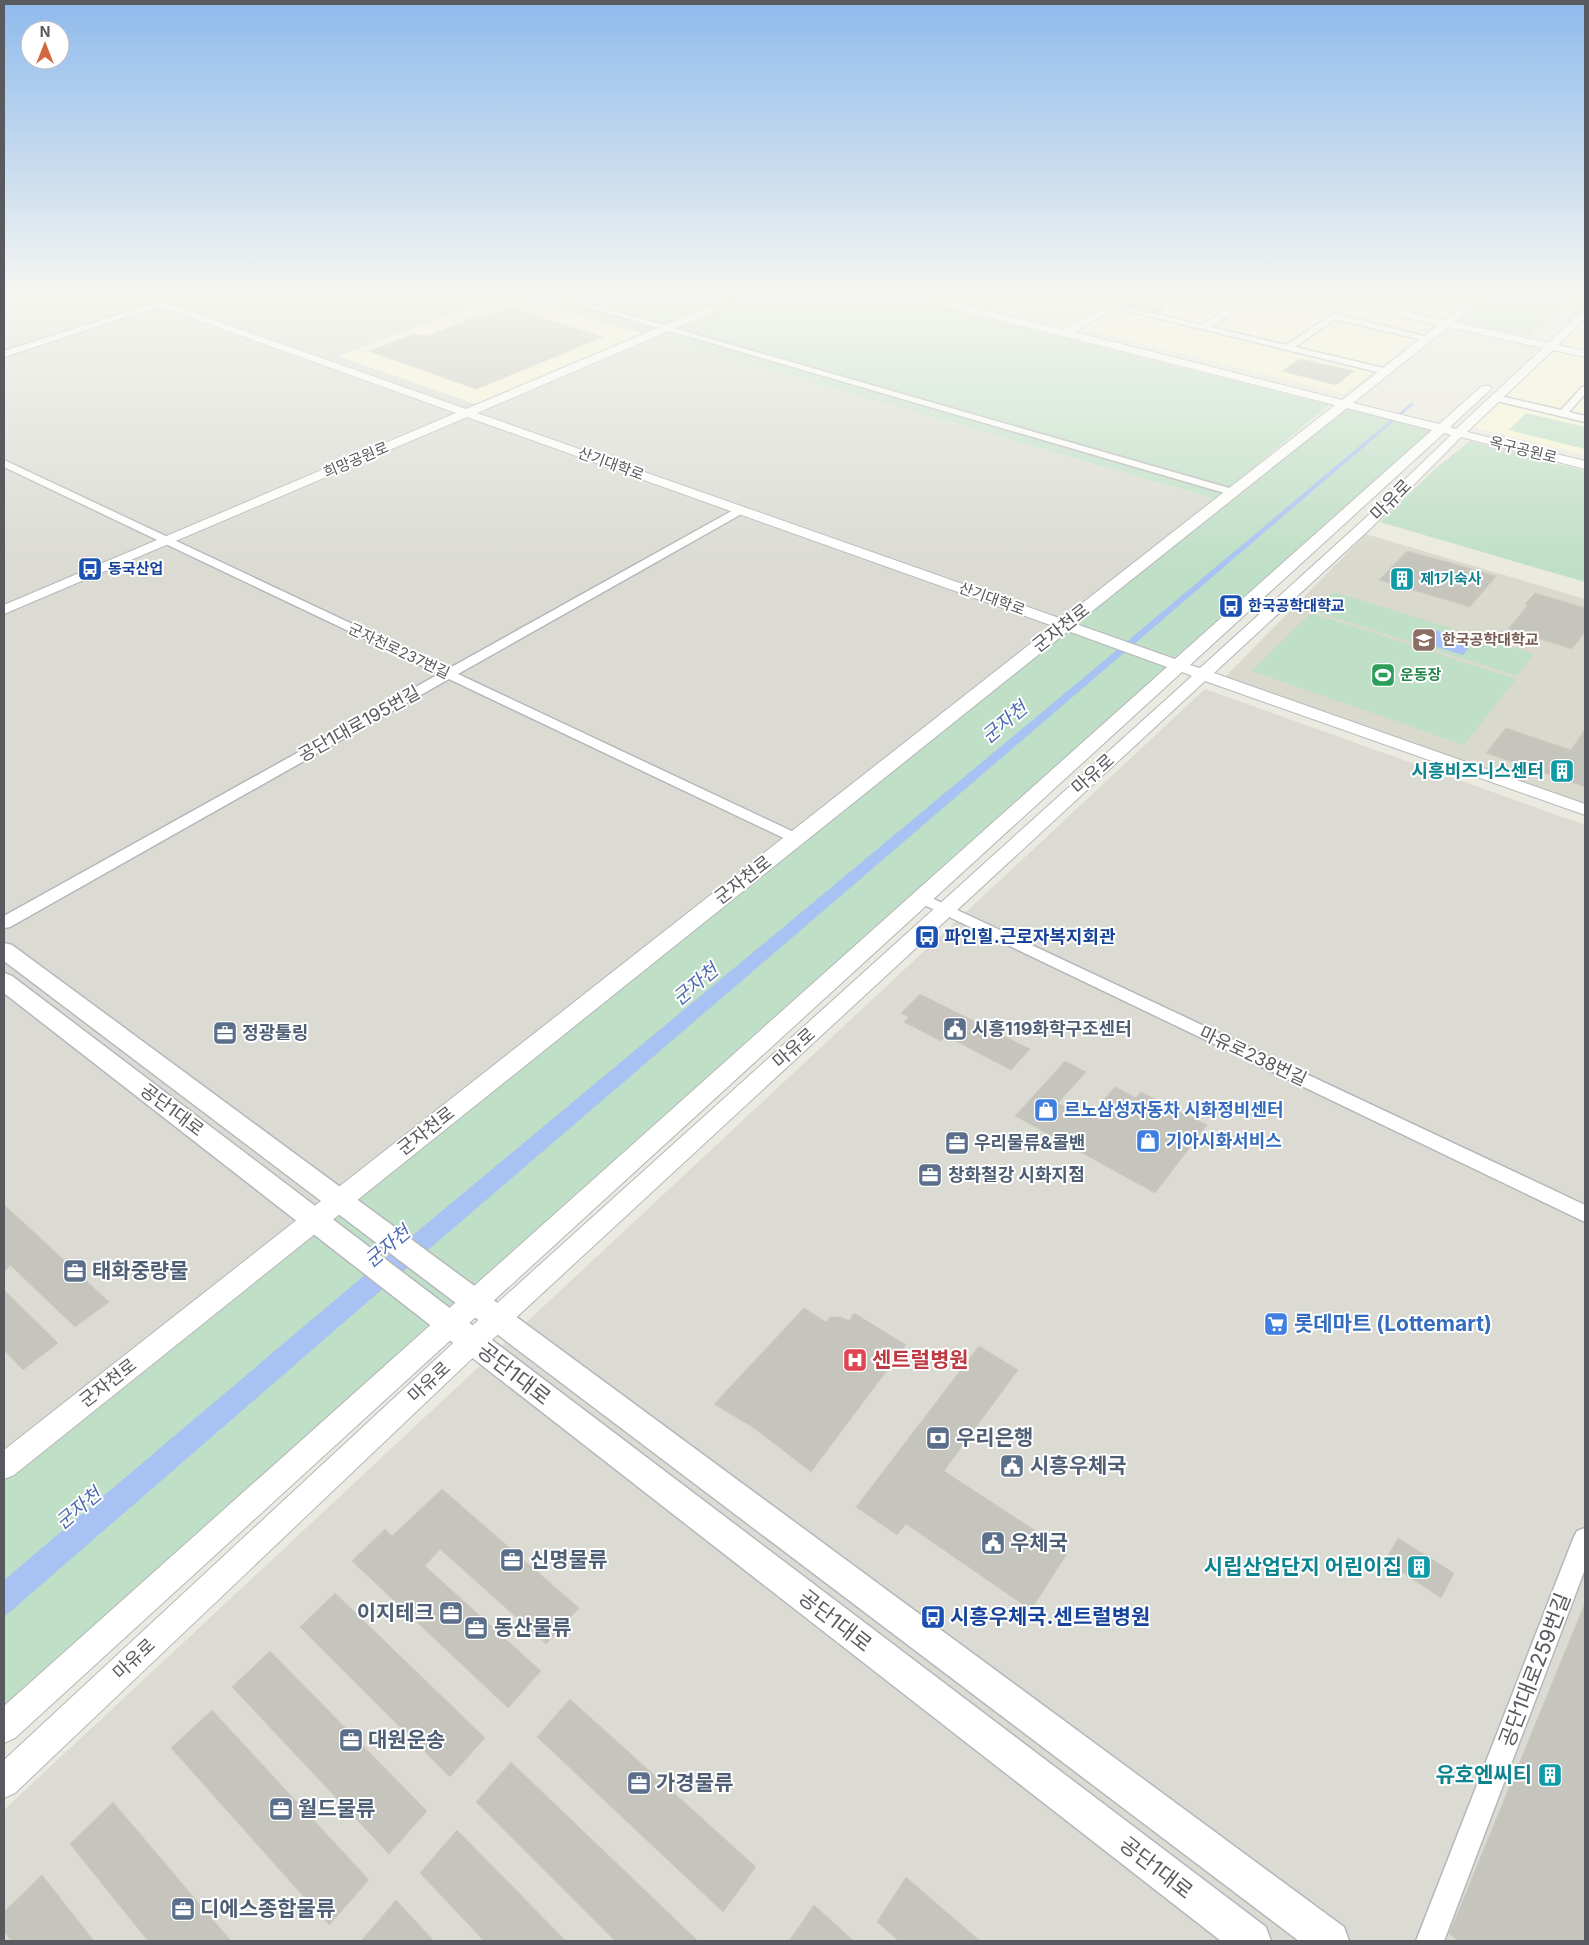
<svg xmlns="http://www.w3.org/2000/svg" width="1589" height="1945" font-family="Inter,'Noto Sans KR',sans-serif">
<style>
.commercial{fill:#f8f7d6}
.industrial{fill:#dbdbd4}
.education{fill:#d9d9ce}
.green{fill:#bfdfc6}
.water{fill:#a7c2f3}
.building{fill:#c5c4bd;stroke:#cdccbf}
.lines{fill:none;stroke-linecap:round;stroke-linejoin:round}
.tertiary-tunnel{stroke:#c6c6c0;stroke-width:11;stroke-dasharray:11 5.5;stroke-linecap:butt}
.minor-casing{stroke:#b6b6bb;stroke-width:3}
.tertiary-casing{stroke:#b6b6bb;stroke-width:2}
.secondary-casing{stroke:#b6b7bd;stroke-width:3}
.minor{fill:#fff;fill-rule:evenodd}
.tertiary{fill:#fff;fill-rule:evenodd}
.secondary{fill:#fff;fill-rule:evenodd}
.labels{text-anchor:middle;stroke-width:4;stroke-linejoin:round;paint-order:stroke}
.far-street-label{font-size:15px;fill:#595a5f;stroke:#fff}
.far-transit-label{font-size:15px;font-weight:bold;fill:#164399;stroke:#fff;text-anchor:start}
.far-culture-label{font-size:15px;font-weight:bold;fill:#0d838f;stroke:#fff;text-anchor:start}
.far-education-label{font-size:15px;font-weight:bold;fill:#785e54;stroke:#fff;text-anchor:start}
.far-leisure-label{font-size:15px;font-weight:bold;fill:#27864d;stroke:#fff;text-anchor:start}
.street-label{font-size:18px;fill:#595a5f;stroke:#fff}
.culture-label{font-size:18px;font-weight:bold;fill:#0d838f;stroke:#fff;text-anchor:end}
.transit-label{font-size:18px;font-weight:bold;fill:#164399;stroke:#fff;text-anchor:start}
.service-label{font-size:18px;font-weight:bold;fill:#4e5e75;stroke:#fff;text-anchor:start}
.shop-label{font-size:18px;font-weight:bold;fill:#366cbe;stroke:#fff;text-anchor:start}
.water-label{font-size:19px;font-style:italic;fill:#4e6ab2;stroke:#fff}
.near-service-label{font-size:21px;font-weight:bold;fill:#4e5e75;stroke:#fff;text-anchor:start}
.near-shop-label{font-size:21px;font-weight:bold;fill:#366cbe;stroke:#fff;text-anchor:start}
.near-health-label{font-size:21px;font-weight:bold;fill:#be3a42;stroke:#fff;text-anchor:start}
.near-street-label{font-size:21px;fill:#595a5f;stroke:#fff}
.near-culture-label{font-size:21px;font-weight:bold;fill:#0d838f;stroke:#fff;text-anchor:end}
.near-transit-label{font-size:21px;font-weight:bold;fill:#164399;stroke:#fff;text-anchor:start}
</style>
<rect width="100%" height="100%" fill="#eaeae0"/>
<g class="commercial">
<polygon points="505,294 641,333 475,404 337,356"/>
<polygon points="1144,294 1472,294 1345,394 1082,329"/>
<polygon points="1585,322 1585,455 1473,427"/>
</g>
<g class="industrial">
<polygon points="4,294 505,294 338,356 475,404 641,333 1215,499 4,1459"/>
<polygon points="1205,689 1585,825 1585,1941 4,1941 4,1810"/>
</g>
<polygon class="education" points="1366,534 1585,599 1585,806 1222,680"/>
<g class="green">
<polygon points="506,294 892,294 1329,405 1215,499"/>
<polygon points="1490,294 1574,294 1528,336 1457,321"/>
<polygon points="1344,404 1440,429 4,1729 4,1466"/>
<polygon points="1526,413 1585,427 1585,449 1509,430"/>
<polygon points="1470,441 1585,471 1585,582 1380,522 1435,469"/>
<polygon points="1334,592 1534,654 1517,676 1314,611"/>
<polygon points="1311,613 1516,679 1464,745 1252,671"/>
</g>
<g class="water">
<polygon points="1411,403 1414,404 372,1298 4,1617 4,1580 354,1284 1112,654"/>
<polygon points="1435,630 1473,642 1463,655 1424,643"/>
</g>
<g class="building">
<polygon points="1131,301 1165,309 1159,313 1130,306 1128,303"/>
<polygon points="510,308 603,337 476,389 369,351 412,335 429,336 476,316 481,318"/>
<polygon points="1300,359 1354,371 1336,385 1282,371"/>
<polygon points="1407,551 1451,563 1496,576 1470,607 1379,580"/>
<polygon points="1535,593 1585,608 1585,632 1572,649 1508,629 1528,605 1525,604"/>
<polygon points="1506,728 1571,750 1585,729 1585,787 1486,753"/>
<polygon points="920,994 1030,1049 1011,1070 946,1036 941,1041 904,1022 909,1017 901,1013"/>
<polygon points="1065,1061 1086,1072 1058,1103 1087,1118 1115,1087 1136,1098 1141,1092 1207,1125 1155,1193 1015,1116"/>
<polygon points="4,1205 23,1222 109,1302 75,1327 10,1265 4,1272"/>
<polygon points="4,1290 58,1343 23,1370 4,1350"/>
<polygon points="804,1308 826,1322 830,1317 841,1317 849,1321 854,1313 906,1345 811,1472 754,1428 714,1404"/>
<polygon points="979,1346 1018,1370 944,1471 1068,1552 1031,1610 906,1524 897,1535 856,1507"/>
<polygon points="442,1489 579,1608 546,1644 440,1549 425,1566 541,1671 508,1708 352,1561 385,1529 392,1536"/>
<polygon points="1398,1538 1454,1573 1441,1598 1385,1561"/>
<polygon points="335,1593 485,1738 450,1777 300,1627"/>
<polygon points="1585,1603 1585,1941 1459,1941 1449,1934"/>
<polygon points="270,1651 427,1811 389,1854 232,1687"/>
<polygon points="570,1699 756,1867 723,1912 537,1737"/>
<polygon points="212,1710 369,1880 329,1925 171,1748"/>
<polygon points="511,1762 698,1941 615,1941 476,1802"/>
<polygon points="113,1802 231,1941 148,1941 70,1844"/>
<polygon points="457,1830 566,1941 484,1941 420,1873"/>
<polygon points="42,1875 94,1941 11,1941 4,1931 4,1912"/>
<polygon points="906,1877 980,1941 899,1941 877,1922"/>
<polygon points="396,1900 434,1941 361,1941"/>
<polygon points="814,1905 854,1941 789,1941"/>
</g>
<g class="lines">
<polyline class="tertiary-tunnel" points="709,310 747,294"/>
<defs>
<g id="minor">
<polygon points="543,294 555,294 1236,490 1237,492 1236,494 1228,494"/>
<polygon points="1234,294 1248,294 1256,297 1211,327 1286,345 1334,313 1431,338 1427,341 1335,319 1295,347 1388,369 1390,371 1385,374 1108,306 1112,304 1202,325 1245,298"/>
<polygon points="1392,294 1407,294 1469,308 1465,310"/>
<polygon points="158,302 165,304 4,357 4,351"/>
<polygon points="1585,386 1585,394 1569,412 1585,416 1585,422 1493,400 1491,398 1496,395 1561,410 1582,387"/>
<polygon points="4,460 448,669 737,508 745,508 746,510 745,512 458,674 800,835 802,838 800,841 790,841 449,679 10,927 4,928 4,916 439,674 4,467"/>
<polygon points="921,893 1585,1205 1585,1222 916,901 913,898 916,895"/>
<polygon points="1585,1528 1585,1569 1444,1941 1416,1941 1573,1539 1577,1531"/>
</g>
<g id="tertiary">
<path d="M126 294H140L466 409 705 308H713V312L477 413 1062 619 1335 405 905 296 904 294H920L1063 330 1128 294H1140L1074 332 1342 400 1438 325 1314 297 1309 294H1326L1444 320 1477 294H1488L1454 322 1548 343 1581 312 1585 311V319L1558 345 1585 351V357L1553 350 1467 432 1585 461V469L1461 437 1371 528 1214 673 1585 804V815L1205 681 481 1350 15 1793 4 1798V1760L463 1334 1192 676 1182 672 15 1738 4 1743V1706L1167 667 1068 631 14 1475 4 1479V1450L1053 626 467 417 4 614V605L456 413ZM1448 327 1543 348 1456 429 1450 427 1490 390 1492 388 1490 386H1482L1439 424 1353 403ZM1347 408 1432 430 1175 659 1076 624ZM1444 433 1451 435 1361 522 1200 668 1190 665Z"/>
<polygon points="1581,294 1585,294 1585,301 1565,321 1557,321 1556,319 1557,317"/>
</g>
<g id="secondary">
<polygon points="4,943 12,945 1344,1927 1349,1941 1299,1941 4,961"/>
<polygon points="4,973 12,976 1266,1927 1271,1941 1221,1941 4,993"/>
</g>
</defs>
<use href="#minor" class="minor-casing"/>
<use href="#tertiary" class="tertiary-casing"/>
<use href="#secondary" class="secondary-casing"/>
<use href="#minor" class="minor"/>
<use href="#tertiary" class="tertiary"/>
<use href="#secondary" class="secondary"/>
</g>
<linearGradient id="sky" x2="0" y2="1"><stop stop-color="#8ebaec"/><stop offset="0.52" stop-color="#f6f6f1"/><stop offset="1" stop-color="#f6f6f1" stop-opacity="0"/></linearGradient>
<rect width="1589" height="566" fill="url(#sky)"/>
<defs>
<symbol id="bus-square" viewBox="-11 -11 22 22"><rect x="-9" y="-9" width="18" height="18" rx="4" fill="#1a4fb4" stroke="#fff"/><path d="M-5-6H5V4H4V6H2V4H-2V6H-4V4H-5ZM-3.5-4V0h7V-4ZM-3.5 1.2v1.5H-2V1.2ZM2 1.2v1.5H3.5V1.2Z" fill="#fff"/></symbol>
<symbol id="building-square" viewBox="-11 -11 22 22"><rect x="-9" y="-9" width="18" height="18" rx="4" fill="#0f9aa8" stroke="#fff"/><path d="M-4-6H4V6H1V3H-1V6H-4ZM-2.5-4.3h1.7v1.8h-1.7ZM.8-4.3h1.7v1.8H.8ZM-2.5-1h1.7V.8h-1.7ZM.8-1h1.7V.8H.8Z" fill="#fff"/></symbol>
<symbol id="university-square" viewBox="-11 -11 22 22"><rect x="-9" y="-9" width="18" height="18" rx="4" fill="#8d6e63" stroke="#fff"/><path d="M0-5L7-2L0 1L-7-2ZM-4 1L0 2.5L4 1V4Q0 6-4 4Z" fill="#fff"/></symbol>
<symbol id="stadium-square" viewBox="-11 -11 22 22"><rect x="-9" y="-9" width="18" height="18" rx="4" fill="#2e9e5b" stroke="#fff"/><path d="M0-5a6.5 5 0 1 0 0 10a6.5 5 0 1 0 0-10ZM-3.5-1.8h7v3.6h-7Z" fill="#fff"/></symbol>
<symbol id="civic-square" viewBox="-11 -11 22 22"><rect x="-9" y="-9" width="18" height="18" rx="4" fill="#5c6f8a" stroke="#fff"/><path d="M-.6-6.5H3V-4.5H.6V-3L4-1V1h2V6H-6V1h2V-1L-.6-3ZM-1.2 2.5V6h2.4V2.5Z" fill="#fff"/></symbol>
<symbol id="office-square" viewBox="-11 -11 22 22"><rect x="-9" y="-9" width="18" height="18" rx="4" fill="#5c6f8a" stroke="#fff"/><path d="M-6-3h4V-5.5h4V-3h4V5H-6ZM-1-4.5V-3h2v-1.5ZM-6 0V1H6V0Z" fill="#fff"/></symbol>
<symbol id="shop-square" viewBox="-11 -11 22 22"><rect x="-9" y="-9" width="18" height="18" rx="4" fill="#3f7fe0" stroke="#fff"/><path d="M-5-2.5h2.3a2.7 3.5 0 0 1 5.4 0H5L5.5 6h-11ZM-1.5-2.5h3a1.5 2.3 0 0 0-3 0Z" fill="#fff"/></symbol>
<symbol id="supermarket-square" viewBox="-11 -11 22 22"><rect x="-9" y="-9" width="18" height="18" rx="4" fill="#3f7fe0" stroke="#fff"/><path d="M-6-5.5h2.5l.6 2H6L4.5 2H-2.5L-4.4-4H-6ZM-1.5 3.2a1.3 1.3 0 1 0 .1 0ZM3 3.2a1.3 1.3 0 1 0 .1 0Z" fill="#fff"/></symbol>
<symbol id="hospital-square" viewBox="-11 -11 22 22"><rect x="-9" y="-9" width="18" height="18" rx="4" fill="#e0444e" stroke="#fff"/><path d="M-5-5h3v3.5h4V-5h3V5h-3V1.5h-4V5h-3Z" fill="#fff"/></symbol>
<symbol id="bank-square" viewBox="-11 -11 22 22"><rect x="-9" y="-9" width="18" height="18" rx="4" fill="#5c6f8a" stroke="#fff"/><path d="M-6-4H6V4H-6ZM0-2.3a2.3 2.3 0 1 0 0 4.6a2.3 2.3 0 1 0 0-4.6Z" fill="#fff"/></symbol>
</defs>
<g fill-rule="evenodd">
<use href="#bus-square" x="76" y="555" width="28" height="28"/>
<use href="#building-square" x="1388" y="565" width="28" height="28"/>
<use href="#bus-square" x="1217" y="592" width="28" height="28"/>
<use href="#university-square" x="1410" y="626" width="28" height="28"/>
<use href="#stadium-square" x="1369" y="661" width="28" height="28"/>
<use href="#building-square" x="1548" y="757" width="28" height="28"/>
<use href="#bus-square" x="913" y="923" width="28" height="28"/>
<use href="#civic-square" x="941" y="1015" width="28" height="28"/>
<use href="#office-square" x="211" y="1019" width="28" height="28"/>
<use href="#shop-square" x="1032" y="1096" width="28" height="28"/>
<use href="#shop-square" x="1134" y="1127" width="28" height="28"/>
<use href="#office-square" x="943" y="1129" width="28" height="28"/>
<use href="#office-square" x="916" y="1161" width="28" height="28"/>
<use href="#office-square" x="61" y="1257" width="28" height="28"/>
<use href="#supermarket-square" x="1262" y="1310" width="28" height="28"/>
<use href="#hospital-square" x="841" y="1346" width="28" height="28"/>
<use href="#bank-square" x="924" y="1424" width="28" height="28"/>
<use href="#civic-square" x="998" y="1452" width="28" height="28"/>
<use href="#civic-square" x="979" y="1529" width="28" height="28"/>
<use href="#office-square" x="498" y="1546" width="28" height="28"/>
<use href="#building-square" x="1405" y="1553" width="28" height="28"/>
<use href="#office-square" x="437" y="1599" width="28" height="28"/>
<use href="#bus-square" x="919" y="1603" width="28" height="28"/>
<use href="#office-square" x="462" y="1614" width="28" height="28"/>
<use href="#office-square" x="337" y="1726" width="28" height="28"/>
<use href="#building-square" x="1536" y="1761" width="28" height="28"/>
<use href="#office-square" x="625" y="1769" width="28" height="28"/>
<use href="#office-square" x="267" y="1795" width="28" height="28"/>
<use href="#office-square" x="169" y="1895" width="28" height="28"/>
</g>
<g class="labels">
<g class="far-street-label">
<text transform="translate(1523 450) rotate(14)" y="5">옥구공원로</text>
<text transform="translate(356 460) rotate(-23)" y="5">희망공원로</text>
<text transform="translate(611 464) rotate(20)" y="5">산기대학로</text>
<text transform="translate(992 599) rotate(20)" y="5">산기대학로</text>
<text transform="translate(399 651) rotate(25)" y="5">군자천로237번길</text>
</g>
<g class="far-transit-label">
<text x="108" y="574">동국산업</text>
<text x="1248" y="611">한국공학대햑교</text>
</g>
<g class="far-culture-label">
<text x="1420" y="584">제1기숙사</text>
</g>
<g class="far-education-label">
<text x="1442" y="645">한국공학대학교</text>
</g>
<g class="far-leisure-label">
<text x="1400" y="680">운동장</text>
</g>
<g class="street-label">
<text transform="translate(1391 500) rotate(-45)" y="6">마유로</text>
<text transform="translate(1061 628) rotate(-38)" y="6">군자천로</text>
<text transform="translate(359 724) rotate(-29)" y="6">공단1대로195번길</text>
<text transform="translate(1093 774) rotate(-42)" y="6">마유로</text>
<text transform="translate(743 880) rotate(-38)" y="6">군자천로</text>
<text transform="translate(794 1048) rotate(-42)" y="6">마유로</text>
<text transform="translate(1253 1056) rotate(25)" y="6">마유로238번길</text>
<text transform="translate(172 1110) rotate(37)" y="6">공단1대로</text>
<text transform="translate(426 1131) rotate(-38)" y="6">군자천로</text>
<text transform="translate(429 1382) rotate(-43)" y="6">마유로</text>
<text transform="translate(108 1383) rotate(-38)" y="6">군자천로</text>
<text transform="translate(134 1659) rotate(-43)" y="6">마유로</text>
</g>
<g class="culture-label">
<text x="1544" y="777">시흥비즈니스센터</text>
</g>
<g class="transit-label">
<text x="944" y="943">파인힐.근로자복지회관</text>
</g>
<g class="service-label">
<text x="972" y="1035">시흥119화학구조센터</text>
<text x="242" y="1039">정광툴링</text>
<text x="974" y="1149">우리물류&amp;콜밴</text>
<text x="948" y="1181">창화철강 시화지점</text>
</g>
<g class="shop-label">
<text x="1064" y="1116">르노삼성자동차 시화정비센터</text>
<text x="1166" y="1147">기아시화서비스</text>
</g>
<g class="water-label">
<text transform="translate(1004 722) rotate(-40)" y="7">군자천</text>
<text transform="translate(695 984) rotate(-40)" y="7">군자천</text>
<text transform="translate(387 1246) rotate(-40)" y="7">군자천</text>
<text transform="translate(78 1508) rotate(-40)" y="7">군자천</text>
</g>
<g class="near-service-label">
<text x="92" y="1278">태화중량물</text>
<text x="956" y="1445">우리은행</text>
<text x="1030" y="1473">시흥우체국</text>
<text x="1010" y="1550">우체국</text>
<text x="530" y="1567">신명물류</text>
<text x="434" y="1620" text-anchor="end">이지테크</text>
<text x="494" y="1635">동산물류</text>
<text x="368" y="1747">대원운송</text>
<text x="656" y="1790">가경물류</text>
<text x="298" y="1816">월드물류</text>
<text x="200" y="1916">디에스종합물류</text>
</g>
<g class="near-shop-label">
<text x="1294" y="1331">롯데마트 (Lottemart)</text>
</g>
<g class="near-health-label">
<text x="872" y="1367">센트럴병원</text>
</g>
<g class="near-street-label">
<text transform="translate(514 1374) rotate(38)" y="7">공단1대로</text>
<text transform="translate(835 1621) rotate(38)" y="7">공단1대로</text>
<text transform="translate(1535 1670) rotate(-69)" y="7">공단1대로259번길</text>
<text transform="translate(1156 1868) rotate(38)" y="7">공단1대로</text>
</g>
<g class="near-culture-label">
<text x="1402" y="1574">시립산업단지 어린이집</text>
<text x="1532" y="1782">유호엔씨티</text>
</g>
<g class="near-transit-label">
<text x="950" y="1624">시흥우체국.센트럴병원</text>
</g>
</g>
<rect width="1589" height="1945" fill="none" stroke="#595a5f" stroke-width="10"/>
<g transform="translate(45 45)"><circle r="24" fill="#ffffff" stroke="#bdbdbf"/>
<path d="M0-4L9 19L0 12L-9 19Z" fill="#d2683e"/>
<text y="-8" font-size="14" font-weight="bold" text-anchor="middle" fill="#595a5f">N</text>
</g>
</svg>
